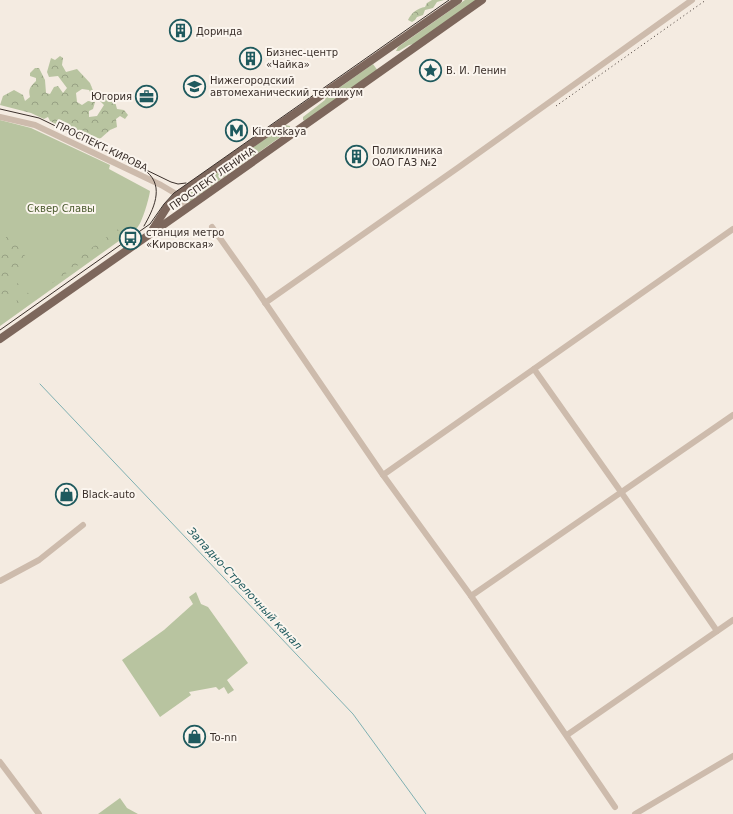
<svg xmlns="http://www.w3.org/2000/svg" width="733" height="814" font-family="'DejaVu Sans',sans-serif">
<style>
.green{fill:#b8c4a0}
.forest{fill:url(#forest-crowns)}
.lines{fill:none;stroke-linecap:round;stroke-linejoin:round}
.stream{stroke:#7fb0b2;stroke-width:1}
.minor{stroke:#cdbbac;stroke-width:6}
.major{stroke:#7d675c;stroke-width:8}
.tram{stroke:#3b302b;stroke-width:1}
.rail{stroke:#3b302b;stroke-width:1;stroke-dasharray:1 3;stroke-linecap:butt}
.labels{text-anchor:middle;stroke-width:4;stroke-linejoin:round;paint-order:stroke}
.poi-label{font-size:10px;fill:#3b302b;stroke:#fbf5ee;text-anchor:start}
.street-label{font-size:10px;fill:#3b302b;stroke:#fbf5ee}
.park-label{font-size:10px;fill:#4a5a2e;stroke:#fbf5ee}
.water-label{font-size:11px;font-style:italic;fill:#1f5a5e;stroke:#fbf5ee}
</style>
<defs>
<pattern id="forest-crowns" width="20" height="18" patternUnits="userSpaceOnUse"><rect width="20" height="18" fill="#b8c4a0"/><path d="M2 6a3 3 0 1 1 6 0M12 15a3 3 0 1 1 6 0" fill="none" stroke="#97a083"/></pattern>
</defs>
<rect width="100%" height="100%" fill="#f4ebe1"/>
<g class="green">
<polygon points="465,0 478,0 415,44 409,45 399,51 396,51 398,47"/>
<polygon points="373,64 378,71 305,121 303,120 303,117 325,100 326,97"/>
<path d="M0 120 31 128 110 165 109 169 150 191C149 199 142 223 137 228L0 326Z"/>
<polygon points="285,125 290,126 290,130 189,202 186,199 185,196 192,190"/>
<polygon points="196,592 201,604 208,607 248,663 227,680 234,690 228,694 224,687 219,690 216,687 189,692 191,695 160,717 122,660 164,630 193,604 189,597"/>
<polygon points="120,798 127,808 138,814 98,814"/>
</g>
<g class="forest">
<path d="M432 0H444L437 2 433 8 425 10 423 15 417 17 415 20 412 22 408 20C411 13 418 8 425 7L427 3Z"/>
<path d="M60 56 63 58 62 65 66 72 77 69 90 83 94 93 91 94 89 90 82 89 76 93 77 102 82 105 88 101 95 102 93 109 89 111V117L97 116 104 105 99 100 98 95 106 93 114 98 117 109 124 110 128 115 125 119 120 116 116 119 117 127 110 130 101 138 97 139 94 143 50 121 48 117 44 119 31 113 0 105 3 96 14 90 23 95 25 101 30 97C28 89 30 87 36 81V78L30 76V73L35 68H39L45 80 46 93 50 94 54 87 58 86 63 93 67 88 58 76 49 77 47 72 51 58 55 60Z"/>
<polygon points="141,213 138,220 130,229 12,311 9,306"/>
<polygon points="8,232 17,238 20,249 26,257 26,266 16,279 7,281 0,288 0,254"/>
<path d="M21 282C19 294 11 298 1 303L0 293 8 287Z"/>
</g>
<g class="lines">
<polyline class="stream" points="40,384 353,714 426,814"/>
<g class="minor">
<polyline points="0,117 35,125 161,185 178,195 187,208"/>
<polyline points="212,227 251,282 383,475 471,596 615,807"/>
<polyline points="265,303 459,167 692,0"/>
<polyline points="534,369 621,492 717,631"/>
<polyline points="383,475 733,229"/>
<polyline points="0,581 39,560 83,525"/>
<polyline points="471,596 733,415"/>
<polyline points="567,735 733,620"/>
<polyline points="0,762 39,814"/>
<polyline points="635,814 733,756"/>
</g>
<g class="major">
<polyline points="153,229 167,207 178,195 458,0"/>
<polyline points="0,339 176,216 482,0"/>
</g>
<g class="tram">
<polyline points="0,109 39,118 171,182 178,184 186,183"/>
<path d="M144 226C153 210 165 187 147 172"/>
<polyline points="0,330 150,224 164,204 174,193 449,0"/>
</g>
<polyline class="rail" points="556,106 706,0"/>
</g>
<defs>
<symbol id="building-ring" viewBox="-11 -11 22 22"><circle r="9.5" fill="#fbf5ee" stroke="#1f5a5e" stroke-width="1.5"/><path d="M-4-6H4V6H1V3H-1V6H-4ZM-2.5-4.3h1.7v1.8h-1.7ZM.8-4.3h1.7v1.8H.8ZM-2.5-1h1.7V.8h-1.7ZM.8-1h1.7V.8H.8Z" fill="#1f5a5e"/></symbol>
<symbol id="sight-ring" viewBox="-11 -11 22 22"><circle r="9.5" fill="#fbf5ee" stroke="#1f5a5e" stroke-width="1.5"/><path d="M0-6L1.8-2.2L6-1.7L2.9 1.2L3.7 5.4L0 3.3L-3.7 5.4L-2.9 1.2L-6-1.7L-1.8-2.2Z" fill="#1f5a5e"/></symbol>
<symbol id="university-ring" viewBox="-11 -11 22 22"><circle r="9.5" fill="#fbf5ee" stroke="#1f5a5e" stroke-width="1.5"/><path d="M0-5L7-2L0 1L-7-2ZM-4 1L0 2.5L4 1V4Q0 6-4 4Z" fill="#1f5a5e"/></symbol>
<symbol id="office-ring" viewBox="-11 -11 22 22"><circle r="9.5" fill="#fbf5ee" stroke="#1f5a5e" stroke-width="1.5"/><path d="M-6-3h4V-5.5h4V-3h4V5H-6ZM-1-4.5V-3h2v-1.5ZM-6 0V1H6V0Z" fill="#1f5a5e"/></symbol>
<symbol id="metro-ring" viewBox="-11 -11 22 22"><circle r="9.5" fill="#fbf5ee" stroke="#1f5a5e" stroke-width="1.5"/><path d="M-5.5 5V-5H-3L0 0L3-5H5.5V5H3V-.5L0 4L-3-.5V5Z" fill="#1f5a5e"/></symbol>
<symbol id="bus-ring" viewBox="-11 -11 22 22"><circle r="9.5" fill="#fbf5ee" stroke="#1f5a5e" stroke-width="1.5"/><path d="M-5-6H5V4H4V6H2V4H-2V6H-4V4H-5ZM-3.5-4V0h7V-4ZM-3.5 1.2v1.5H-2V1.2ZM2 1.2v1.5H3.5V1.2Z" fill="#1f5a5e"/></symbol>
<symbol id="shop-ring" viewBox="-11 -11 22 22"><circle r="9.5" fill="#fbf5ee" stroke="#1f5a5e" stroke-width="1.5"/><path d="M-5-2.5h2.3a2.7 3.5 0 0 1 5.4 0H5L5.5 6h-11ZM-1.5-2.5h3a1.5 2.3 0 0 0-3 0Z" fill="#1f5a5e"/></symbol>
</defs>
<g fill-rule="evenodd">
<use href="#building-ring" x="168" y="18" width="25" height="25"/>
<use href="#building-ring" x="238" y="46" width="25" height="25"/>
<use href="#sight-ring" x="418" y="58" width="25" height="25"/>
<use href="#university-ring" x="182" y="74" width="25" height="25"/>
<use href="#office-ring" x="134" y="84" width="25" height="25"/>
<use href="#metro-ring" x="224" y="118" width="25" height="25"/>
<use href="#building-ring" x="344" y="144" width="25" height="25"/>
<use href="#bus-ring" x="118" y="226" width="25" height="25"/>
<use href="#shop-ring" x="54" y="482" width="25" height="25"/>
<use href="#shop-ring" x="182" y="724" width="25" height="25"/>
</g>
<g class="labels">
<g class="poi-label">
<text x="196" y="35">Доринда</text>
<text x="266" y="56">Бизнес-центр<tspan x="266" dy="12">«Чайка»</tspan></text>
<text x="446" y="74">В. И. Ленин</text>
<text x="210" y="84">Нижегородский<tspan x="210" dy="12">автомеханический техникум</tspan></text>
<text x="132" y="100" text-anchor="end">Югория</text>
<text x="252" y="135">Kirovskaya</text>
<text x="372" y="154">Поликлиника<tspan x="372" dy="12">ОАО ГАЗ №2</tspan></text>
<text x="146" y="236">станция метро<tspan x="146" dy="12">«Кировская»</tspan></text>
<text x="82" y="498">Black-auto</text>
<text x="210" y="741">To-nn</text>
</g>
<g class="street-label">
<text transform="translate(102 146) rotate(26)" y="4">ПРОСПЕКТ КИРОВА</text>
<text transform="translate(212 178) rotate(-35)" y="4">ПРОСПЕКТ ЛЕНИНА</text>
</g>
<g class="park-label">
<text x="61" y="212">Сквер Славы</text>
</g>
<g class="water-label">
<text transform="translate(245 588) rotate(47)" y="4">Западно-Стрелочный канал</text>
</g>
</g>
</svg>
